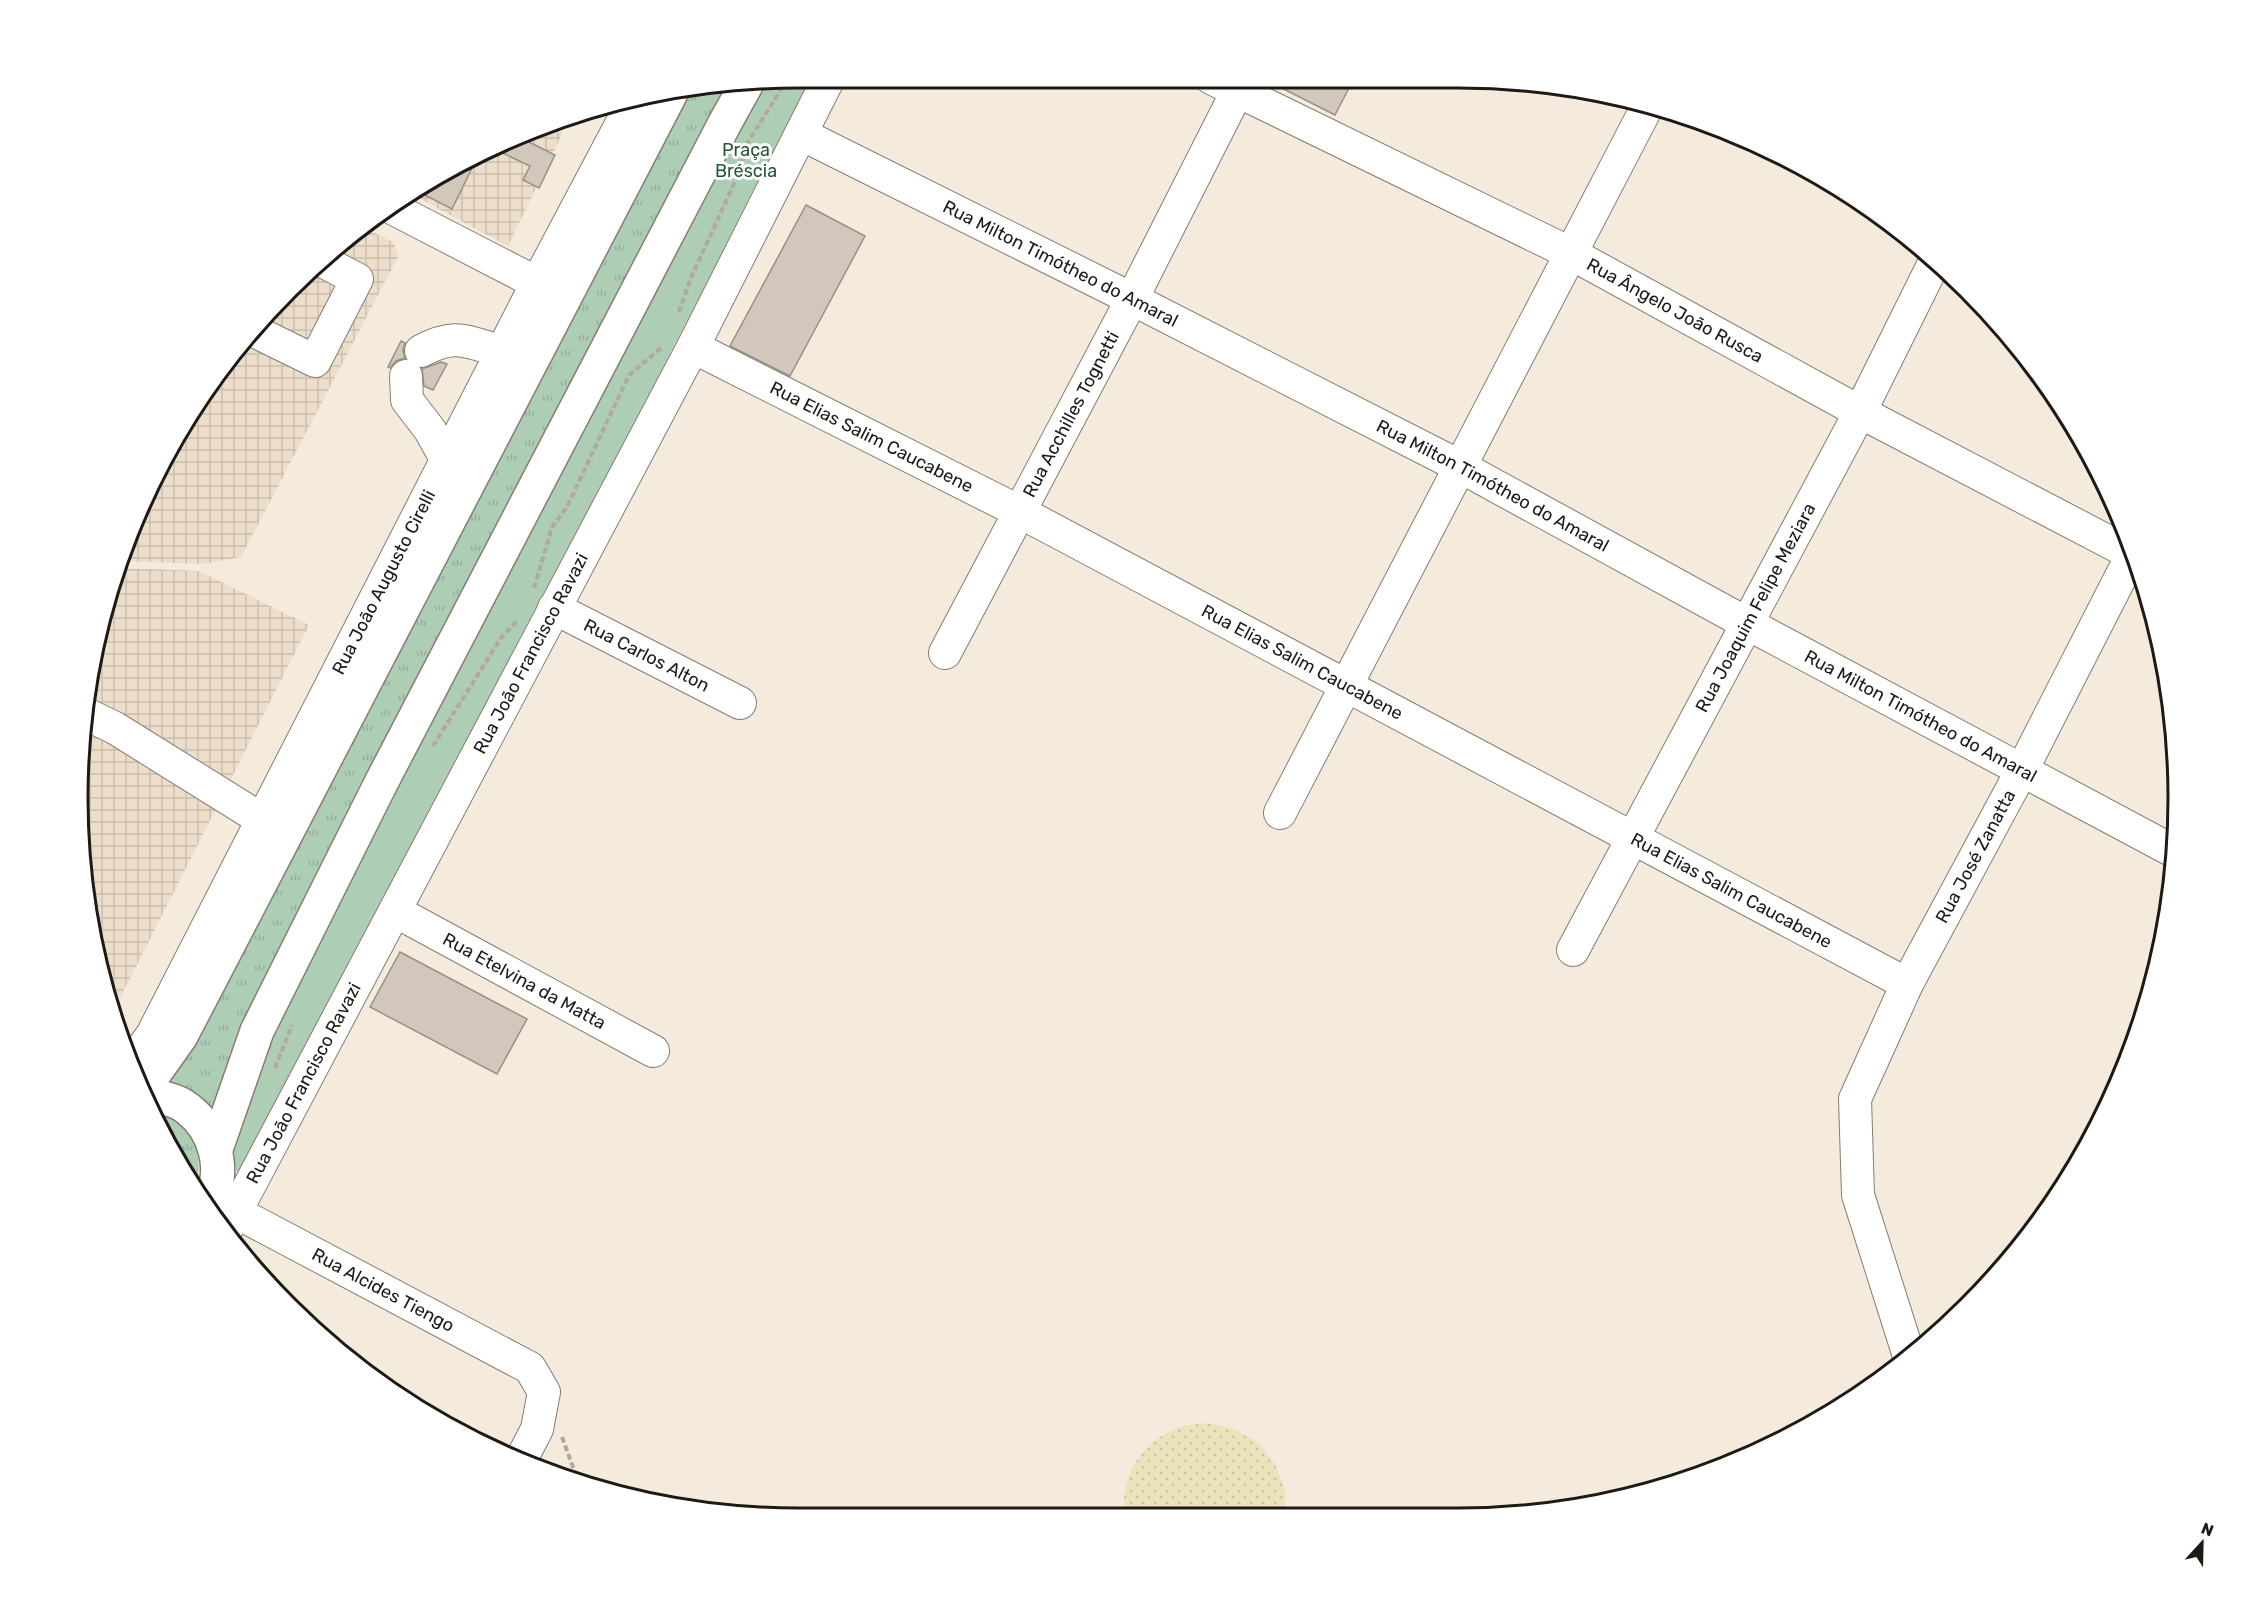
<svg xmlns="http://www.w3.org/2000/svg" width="2256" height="1597" font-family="Rubik,sans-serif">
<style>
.industrial{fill:url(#industrial-grid)}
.grass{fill:url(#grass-tufts)}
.sand{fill:url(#sand-dots)}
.green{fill:#adcdb5}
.building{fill:#d2c7bb;stroke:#998f84;stroke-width:1.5}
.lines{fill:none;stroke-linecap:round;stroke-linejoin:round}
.minor-casing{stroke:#867d71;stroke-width:34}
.major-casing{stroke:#867d71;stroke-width:36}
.path{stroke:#b1a99e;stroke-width:4;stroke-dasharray:6 3;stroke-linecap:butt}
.minor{stroke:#fff;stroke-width:32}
.major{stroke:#fff;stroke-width:33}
.labels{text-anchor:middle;stroke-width:6;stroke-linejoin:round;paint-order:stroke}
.park-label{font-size:18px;fill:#235735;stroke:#fff}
.street-label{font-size:18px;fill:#1d1914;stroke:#fff}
.rim{fill:none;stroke:#1d1914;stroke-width:3}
</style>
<defs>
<pattern id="industrial-grid" width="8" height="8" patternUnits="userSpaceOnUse" patternTransform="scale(1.5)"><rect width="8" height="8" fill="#eddecb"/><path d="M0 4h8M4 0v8" fill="none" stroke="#cbbead"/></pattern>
<pattern id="grass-tufts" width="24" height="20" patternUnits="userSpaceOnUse" patternTransform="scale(1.5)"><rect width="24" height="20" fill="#adcdb5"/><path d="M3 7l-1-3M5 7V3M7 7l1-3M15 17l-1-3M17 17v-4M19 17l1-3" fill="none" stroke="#94af9b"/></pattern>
<pattern id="sand-dots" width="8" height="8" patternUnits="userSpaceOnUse" patternTransform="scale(1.5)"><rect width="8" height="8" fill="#ece3bd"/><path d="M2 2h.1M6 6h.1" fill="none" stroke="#cac2a2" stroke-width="1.8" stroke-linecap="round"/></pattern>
</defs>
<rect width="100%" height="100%" fill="#f5ebdd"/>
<g class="industrial">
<polygon points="551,125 563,132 508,246 409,193 480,152"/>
<polygon points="365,228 393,242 399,255 241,557 204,564 123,561 133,522 199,399 257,324"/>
<polygon points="121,568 199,571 309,625 113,1012 103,985 84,893 84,704"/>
</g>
<g class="grass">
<polygon points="733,87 382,748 229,1055 216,1114 165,1079 684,93"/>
<path d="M150 1111C157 1113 167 1114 173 1118 194 1130 204 1160 196 1182Z"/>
</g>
<path class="sand" d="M1208 1423 1234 1429 1258 1442 1275 1464 1285 1490V1514L1125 1515C1119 1476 1143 1440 1180 1427 1189 1424 1199 1424 1208 1423Z"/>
<polygon class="green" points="798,78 813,78 246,1172 237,1172 232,1157 265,1056 309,957 739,125 765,82"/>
<g class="building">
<polygon points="1262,78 1354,78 1335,115"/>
<polygon points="519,137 555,155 539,188 523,180 530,166 492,148"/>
<polygon points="480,152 452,209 415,190"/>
<polygon points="806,205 865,236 790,376 730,346"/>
<polygon points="401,341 405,343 403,350 405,358 396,361 390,368 388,367"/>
<polygon points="441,362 447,364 433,390 424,386 422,369"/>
<polygon points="400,952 527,1019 497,1074 370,1007"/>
</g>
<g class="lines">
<defs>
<g id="minor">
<path id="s1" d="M1211 78 1570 253 1860 412 2132 554"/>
<path id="s2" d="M801 134 1132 299 1461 467 1748 624 2175 852"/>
<polyline points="390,207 537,283"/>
<polyline points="252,330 315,361 357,279 326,263"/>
<path id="s3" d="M693 347 1020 512 1907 984"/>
<path d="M421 351C456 332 466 342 501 351"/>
<polyline points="406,376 407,400 430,430 446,459"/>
<path id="s4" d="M554 608 740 703"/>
<path id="s5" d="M945 653 1132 299 1244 78"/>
<polyline points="84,713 115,728 261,819"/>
<polyline points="1280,813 1647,107"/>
<path id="s6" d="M395 911 653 1051"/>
<path id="s7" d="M1573 950 1860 412 1934 263"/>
<path id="s8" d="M132 1063 152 1035 537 283 634 100"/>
<path id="s9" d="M217 1202 530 1368 544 1392 537 1429 521 1460"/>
<path id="s10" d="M227 1228 693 347 829 78"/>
<path id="s11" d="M1909 1356 1858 1195 1855 1099 1907 984 2022 770 2133 553"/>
</g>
<g id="major">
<polyline points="142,1091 181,1036 670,95"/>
<path d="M144 1095C159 1097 176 1099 188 1109 215 1130 227 1171 209 1202"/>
<polyline points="216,1149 257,1031 381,783 726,121 746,85"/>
</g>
</defs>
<use href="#minor" class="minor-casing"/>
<use href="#major" class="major-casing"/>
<g class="path">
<polyline points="679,312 690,280 737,177 748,142 787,80"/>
<polyline points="534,588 552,527 567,507 629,375 662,347"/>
<polyline points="433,746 501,638 518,620"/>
<polyline points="275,1068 292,1025"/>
<polyline points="562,1437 578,1481"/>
</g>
<use href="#minor" class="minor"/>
<use href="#major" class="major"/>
</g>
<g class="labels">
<g class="park-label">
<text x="746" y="156">Praça<tspan x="746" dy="21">Bréscia</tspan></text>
</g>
<g class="street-label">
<text dy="6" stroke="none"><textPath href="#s2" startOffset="290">Rua Milton Timótheo do Amaral</textPath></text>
<text dy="6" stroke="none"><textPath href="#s1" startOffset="519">Rua Ângelo João Rusca</textPath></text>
<text dy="6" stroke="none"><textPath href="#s5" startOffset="270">Rua Acchilles Tognetti</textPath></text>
<text dy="6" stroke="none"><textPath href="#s3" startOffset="200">Rua Elias Salim Caucabene</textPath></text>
<text dy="6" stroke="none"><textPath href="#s2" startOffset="776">Rua Milton Timótheo do Amaral</textPath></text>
<text dy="6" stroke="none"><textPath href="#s8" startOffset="543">Rua João Augusto Cirelli</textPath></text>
<text dy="6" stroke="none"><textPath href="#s7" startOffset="388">Rua Joaquim Felipe Meziara</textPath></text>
<text dy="6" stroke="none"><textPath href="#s10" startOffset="650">Rua João Francisco Ravazi</textPath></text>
<text dy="6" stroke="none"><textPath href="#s4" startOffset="104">Rua Carlos Alton</textPath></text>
<text dy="6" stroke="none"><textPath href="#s3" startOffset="686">Rua Elias Salim Caucabene</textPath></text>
<text dy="6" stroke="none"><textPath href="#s2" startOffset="1262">Rua Milton Timótheo do Amaral</textPath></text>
<text dy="6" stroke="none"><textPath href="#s11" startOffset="536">Rua José Zanatta</textPath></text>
<text dy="6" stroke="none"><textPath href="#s3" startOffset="1172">Rua Elias Salim Caucabene</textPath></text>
<text dy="6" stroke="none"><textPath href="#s6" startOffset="147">Rua Etelvina da Matta</textPath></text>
<text dy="6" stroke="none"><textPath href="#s10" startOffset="164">Rua João Francisco Ravazi</textPath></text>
<text dy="6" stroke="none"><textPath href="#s9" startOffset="188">Rua Alcides Tiengo</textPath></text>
</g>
</g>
<path d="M0 0H2256V1597H0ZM798 88H1458A710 710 0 0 1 2168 798V798A710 710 0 0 1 1458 1508H798A710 710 0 0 1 88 798V798A710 710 0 0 1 798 88Z" fill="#fff" fill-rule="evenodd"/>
<path class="rim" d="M798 88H1458A710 710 0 0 1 2168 798V798A710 710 0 0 1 1458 1508H798A710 710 0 0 1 88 798V798A710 710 0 0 1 798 88Z"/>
<g transform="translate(2202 1543) rotate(22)" stroke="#ffffff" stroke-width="4.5" paint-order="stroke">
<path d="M0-4.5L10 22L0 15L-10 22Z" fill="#1d1914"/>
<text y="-9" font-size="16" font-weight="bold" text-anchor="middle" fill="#1d1914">N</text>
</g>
</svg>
